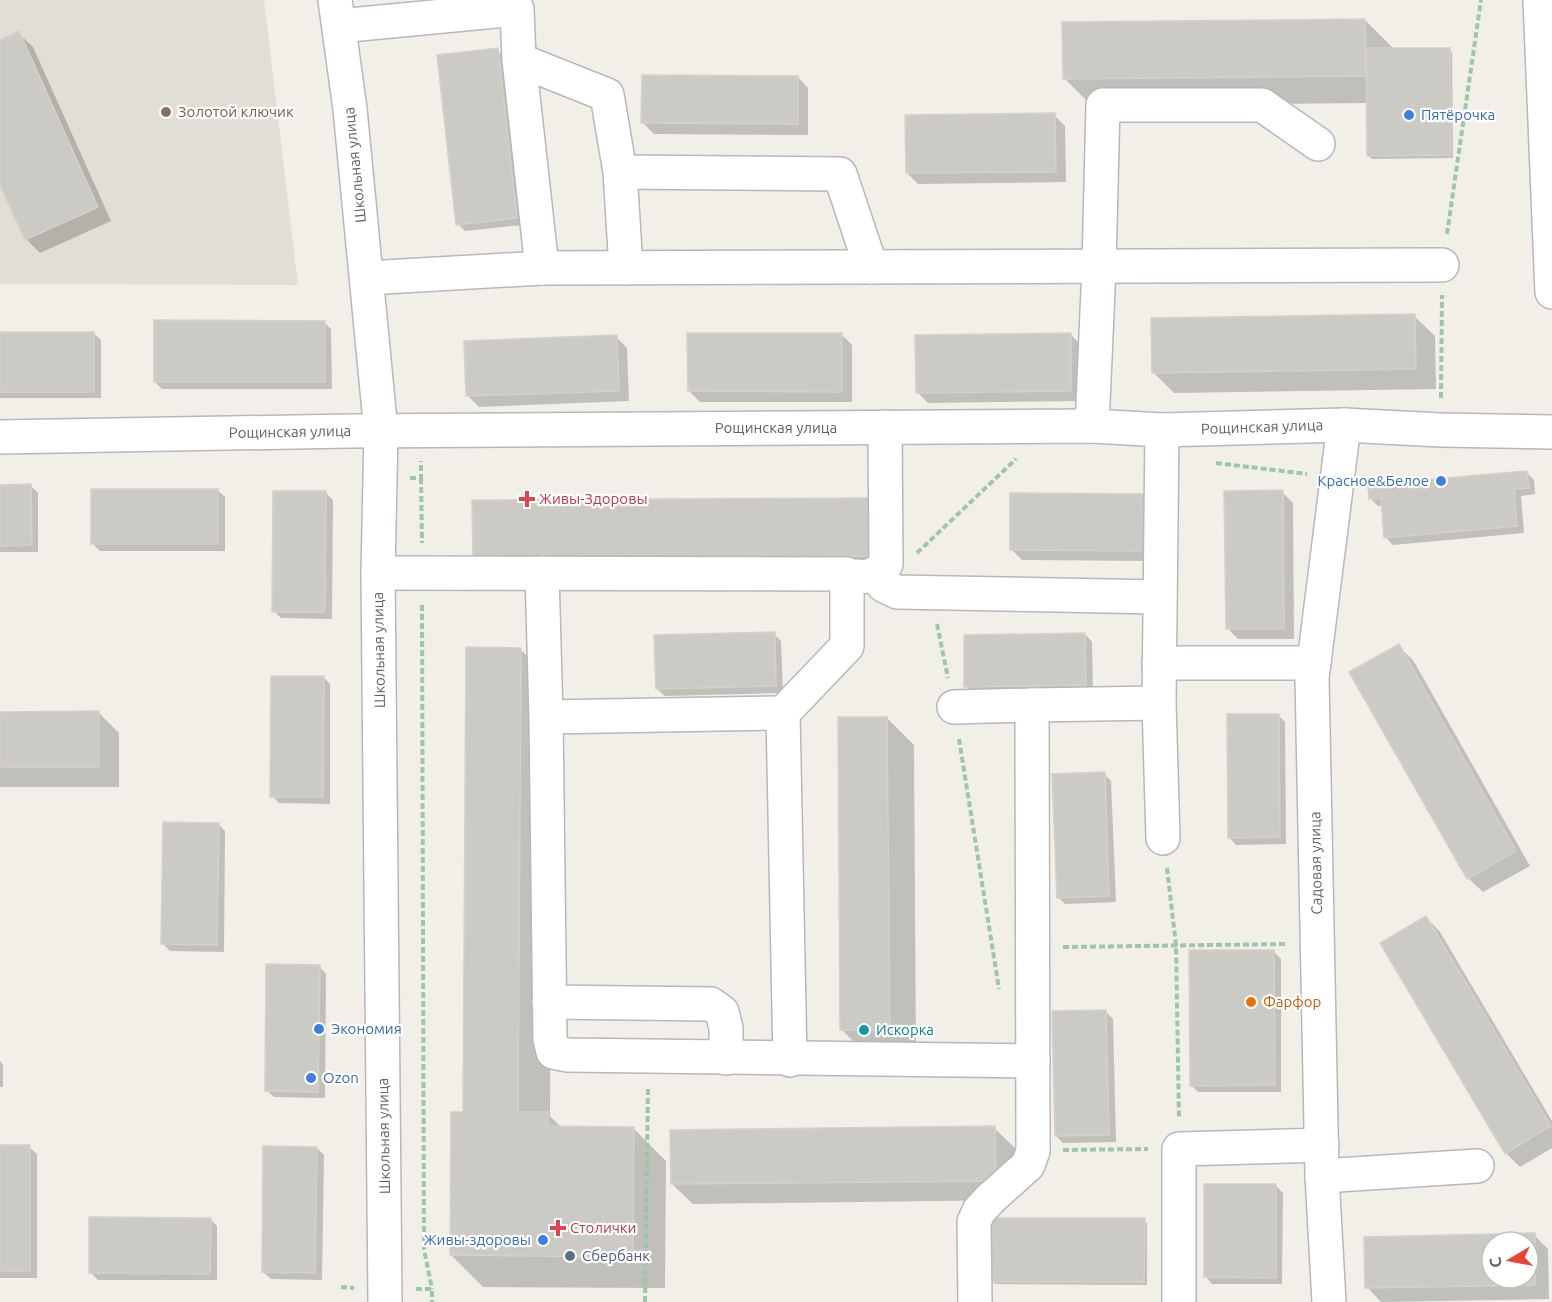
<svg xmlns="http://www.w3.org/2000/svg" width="1552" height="1302" font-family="Ubuntu,sans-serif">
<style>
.education{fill:#e1ded6}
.shadow{fill:#0003;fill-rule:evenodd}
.building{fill:#cccac5;stroke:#d6d1c6;stroke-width:1.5;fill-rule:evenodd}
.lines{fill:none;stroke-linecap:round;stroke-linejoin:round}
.minor-casing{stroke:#b5b8bc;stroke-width:36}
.path{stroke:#9cc7a9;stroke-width:4;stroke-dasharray:6 3;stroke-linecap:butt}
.minor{stroke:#fff;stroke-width:33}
.education-dot{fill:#8d6e63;stroke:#fff;stroke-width:2}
.shop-dot{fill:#3f7fe0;stroke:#fff;stroke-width:2}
.health-dot{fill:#e0444e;stroke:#fff;stroke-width:2}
.food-dot{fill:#e8710a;stroke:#fff;stroke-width:2}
.culture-dot{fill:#0f9aa8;stroke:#fff;stroke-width:2}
.service-dot{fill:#5c6f8a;stroke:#fff;stroke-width:2}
.labels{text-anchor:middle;stroke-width:4.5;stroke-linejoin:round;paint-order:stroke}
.education-label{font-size:15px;fill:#785e54;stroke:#fff;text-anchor:start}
.shop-label{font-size:15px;fill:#366cbe;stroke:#fff;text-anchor:start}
.street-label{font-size:15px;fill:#5f6368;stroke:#fff}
.health-label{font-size:15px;fill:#be3a42;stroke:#fff;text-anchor:start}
.food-label{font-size:15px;fill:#c56008;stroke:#fff;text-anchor:start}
.culture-label{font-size:15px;fill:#0d838f;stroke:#fff;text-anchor:start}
.service-label{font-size:15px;fill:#4e5e75;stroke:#fff;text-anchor:start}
</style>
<rect width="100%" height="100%" fill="#f1efe8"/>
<polygon class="education" points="0,0 264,0 298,285 0,284 0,185 25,240 98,206 19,31 0,40"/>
<g class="shadow">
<polygon points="1365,20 1392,47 1392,50 1449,49 1452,52 1453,158 1372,159 1368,155 1368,103 1092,106 1064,78"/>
<polygon points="18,33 33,47 111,221 40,253 26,239 0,182 0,41"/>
<polygon points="497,50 504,57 523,225 465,231 458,224"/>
<polygon points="798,77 808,88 808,135 654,134 643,123"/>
<polygon points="1054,115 1065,126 1066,182 918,184 907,173"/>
<polygon points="1414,316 1435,336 1436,389 1174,393 1154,373"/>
<polygon points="324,322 331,329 332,389 162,389 155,382"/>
<polygon points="0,333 93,333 101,340 101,398 0,398"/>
<polygon points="841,334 852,345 852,402 700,402 689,391"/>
<polygon points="1070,334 1081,345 1082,401 928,403 917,392"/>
<polygon points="616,337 627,348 629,401 479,407 468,396"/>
<polygon points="1527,473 1534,480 1535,494 1521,496 1524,533 1393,545 1385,537 1383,505 1378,506 1371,499"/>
<polygon points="0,486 31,486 38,493 38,552 0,552"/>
<polygon points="217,490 225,497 225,551 100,551 93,544"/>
<polygon points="1282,492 1293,503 1294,639 1238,639 1227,628"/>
<polygon points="326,493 333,500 332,619 281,618 274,611"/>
<polygon points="1146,496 1155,561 1022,560 1011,549"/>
<polygon points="870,499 891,576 495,578"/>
<polygon points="774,634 781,641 783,693 665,696 657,689"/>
<polygon points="1085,634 1092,642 1093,692 973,693 966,686"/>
<polygon points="1398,646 1413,660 1530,866 1483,892 1468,878"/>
<polygon points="520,649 552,681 550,1116 562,1128 634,1129 666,1161 665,1288 483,1287 451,1255 465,1113"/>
<polygon points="323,677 330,684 330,804 279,803 272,796"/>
<polygon points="0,713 99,713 119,733 119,787 0,787"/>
<polygon points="1278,715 1285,722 1286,844 1236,845 1229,837"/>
<polygon points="887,718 914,745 916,1056 869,1057 842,1030"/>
<polygon points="1104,774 1111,781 1116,902 1065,904 1058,897"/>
<polygon points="218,824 225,831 224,952 170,951 163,944"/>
<polygon points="1426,917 1440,932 1552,1121 1552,1148 1520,1167 1506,1153"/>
<polygon points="1274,952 1281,959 1281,1092 1198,1092 1191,1085"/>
<polygon points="319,966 326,974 325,1098 274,1097 266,1090"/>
<polygon points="1106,1012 1113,1019 1116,1142 1063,1143 1056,1136"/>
<polygon points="0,1061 3,1065 3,1087 0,1087"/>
<polygon points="994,1128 1015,1148 1016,1200 693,1204 672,1184"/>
<polygon points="0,1146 29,1147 37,1154 37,1278 0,1278"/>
<polygon points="317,1148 324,1155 322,1280 271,1279 263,1272"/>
<polygon points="1276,1186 1283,1193 1282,1284 1212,1284 1205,1276"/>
<polygon points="210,1219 217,1226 217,1280 98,1280 91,1273"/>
<polygon points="1144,1220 1147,1223 1147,1285 995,1284 992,1281"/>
<path d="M1534 1235 1548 1249 1549 1299 1381 1302 1367 1287 1365 1238ZM1492 1242H1528V1278H1492Z"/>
</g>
<g class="building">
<polygon points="1365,19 1366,76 1063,79 1062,22"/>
<polygon points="19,31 98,207 25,240 0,185 0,40"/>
<polygon points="498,48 517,218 456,225 437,55"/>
<polygon points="1366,48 1450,48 1451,155 1367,156"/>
<polygon points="642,75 798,76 798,124 641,123"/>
<polygon points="1055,113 1056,172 906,173 905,115"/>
<polygon points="1415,314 1416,369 1152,373 1151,318"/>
<polygon points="154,320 325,321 325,382 154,382"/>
<rect x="0" y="332" width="94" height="60"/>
<polygon points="687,333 842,333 842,392 688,391"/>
<polygon points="1071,333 1071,391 916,393 915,335"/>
<polygon points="617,335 619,391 466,396 464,341"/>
<polygon points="1527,471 1529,488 1514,489 1517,526 1384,538 1381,498 1369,499 1368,485"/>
<polygon points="31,484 32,545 0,546 0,485"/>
<rect x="91" y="489" width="127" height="55"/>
<polygon points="1283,490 1284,629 1226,629 1224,491"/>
<polygon points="273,491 326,491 325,612 272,612"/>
<polygon points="1010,493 1146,494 1145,551 1010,550"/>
<polygon points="871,498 871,556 473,558 472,500"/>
<polygon points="775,632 776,686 656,689 654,635"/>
<polygon points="1085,633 1086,685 964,687 964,635"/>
<polygon points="1399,644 1516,851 1467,879 1349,672"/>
<polygon points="466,647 521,648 518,1112 548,1112 548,1126 634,1127 633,1257 450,1255 451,1112 463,1112"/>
<polygon points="271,676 324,676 323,797 270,797"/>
<polygon points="99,711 99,767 0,767 0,712"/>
<polygon points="1227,714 1279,714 1280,837 1228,838"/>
<polygon points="838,717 887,717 890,1030 840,1030"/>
<polygon points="1105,772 1109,896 1057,898 1052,774"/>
<polygon points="163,822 219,823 217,945 161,944"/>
<polygon points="1426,916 1551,1126 1505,1154 1380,943"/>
<polygon points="1189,950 1274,950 1275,1085 1190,1086"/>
<polygon points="266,964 320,965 318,1092 265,1091"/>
<polygon points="1106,1010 1109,1135 1055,1136 1052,1011"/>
<polygon points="995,1126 996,1181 671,1184 670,1130"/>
<rect x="0" y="1145" width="30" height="126"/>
<polygon points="263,1146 317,1147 315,1273 262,1272"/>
<polygon points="1204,1184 1276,1184 1276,1278 1204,1277"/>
<polygon points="89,1217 211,1218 210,1274 89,1273"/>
<polygon points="990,1218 1145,1218 1144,1282 990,1282"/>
<path d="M1535 1233V1285L1365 1288 1364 1237ZM1492 1242H1528V1278H1492Z"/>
</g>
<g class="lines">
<defs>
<g id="minor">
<polyline points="335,0 350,109 381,432 378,573 385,1302"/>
<polyline points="1540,0 1552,292"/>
<polyline points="339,26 517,9 519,60 542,268"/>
<polyline points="519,60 607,95 620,172 626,268"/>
<polyline points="620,172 840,174 871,267"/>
<polyline points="367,278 542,268 1442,265"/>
<polyline points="1092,426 1099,267 1103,105 1262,105 1318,144"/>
<polyline points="1162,430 1159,703 1163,838"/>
<polyline points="0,437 350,431 1092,426 1162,430 1344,425 1441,430 1552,432"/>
<polyline points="378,573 847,574 847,646 783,713 790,1060"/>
<polyline points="542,573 546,717 550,1039 553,1052 568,1055 1033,1061"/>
<polyline points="877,574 883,585 897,592 1160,597"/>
<path d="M858 576C870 578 878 573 886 564L885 427"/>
<polyline points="1159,663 1314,663"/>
<polyline points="954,707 1032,705"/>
<polyline points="546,717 783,713"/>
<polyline points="549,1002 711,1004 722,1012 726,1028 726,1058"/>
<polyline points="1322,1176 1477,1166"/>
<polyline points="975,1302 974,1222 979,1211 990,1199 1028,1165 1033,1151 1032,705 1159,703"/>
<polyline points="1179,1302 1179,1149 1322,1145"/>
<polyline points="1329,1302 1322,1176 1312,678 1344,425"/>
</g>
</defs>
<use href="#minor" class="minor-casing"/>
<g class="path">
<polyline points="1447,234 1481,0"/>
<polyline points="1441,398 1442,295"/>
<polyline points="1216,463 1307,474"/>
<polyline points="410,478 421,478 421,461"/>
<polyline points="421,478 422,543"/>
<polyline points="917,553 1016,459"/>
<polyline points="422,605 424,1249 432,1289"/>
<polyline points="937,624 948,678"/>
<polyline points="959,739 999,989"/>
<polyline points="1167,868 1176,945 1179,1118"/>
<polyline points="1063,947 1287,944"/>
<polyline points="1063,1150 1148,1149"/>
<polyline points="341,1287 354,1288"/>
<polyline points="416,1289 432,1289 432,1302"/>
<polyline points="645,1302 648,1088"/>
</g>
<use href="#minor" class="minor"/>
</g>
<circle class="education-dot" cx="166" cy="112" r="6"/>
<g class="shop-dot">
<circle cx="1409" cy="115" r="6"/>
<circle cx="1441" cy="481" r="6"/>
<circle cx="319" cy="1029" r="6"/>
<circle cx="311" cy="1078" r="6"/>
<circle cx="543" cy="1240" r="6"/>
</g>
<g class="health-dot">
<path d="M524 490h6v6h6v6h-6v6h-6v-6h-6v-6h6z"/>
<path d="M555 1219h6v6h6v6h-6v6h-6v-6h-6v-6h6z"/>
</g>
<circle class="food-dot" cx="1251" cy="1002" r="6"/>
<circle class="culture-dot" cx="864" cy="1030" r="6"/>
<circle class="service-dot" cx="570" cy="1256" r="6"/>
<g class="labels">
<g class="education-label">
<text x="178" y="117">Золотой ключик</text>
</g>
<g class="shop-label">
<text x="1421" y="120">Пятёрочка</text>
<text x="1429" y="486" text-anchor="end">Красное&amp;Белое</text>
<text x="331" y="1034">Экономия</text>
<text x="323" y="1083">Ozon</text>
<text x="531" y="1245" text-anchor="end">Живы-здоровы</text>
</g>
<g class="street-label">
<text transform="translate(355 165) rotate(-96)" y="5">Школьная улица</text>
<text transform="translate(1262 427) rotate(-2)" y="5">Рощинская улица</text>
<text x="776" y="433">Рощинская улица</text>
<text transform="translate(290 432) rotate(-1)" y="5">Рощинская улица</text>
<text transform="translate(379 650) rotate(-91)" y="5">Школьная улица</text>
<text transform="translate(1316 863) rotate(-91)" y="5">Садовая улица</text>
<text transform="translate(384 1136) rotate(-91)" y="5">Школьная улица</text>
</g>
<g class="health-label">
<text x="539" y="504">Живы-Здоровы</text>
<text x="570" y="1233">Столички</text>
</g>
<g class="food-label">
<text x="1263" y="1007">Фарфор</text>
</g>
<g class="culture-label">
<text x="876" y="1035">Искорка</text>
</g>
<g class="service-label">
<text x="582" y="1261">Сбербанк</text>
</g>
</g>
<g transform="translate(1510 1260) rotate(260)"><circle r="28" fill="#ffffff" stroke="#bfc1c3" stroke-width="1.5"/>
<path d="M0-4.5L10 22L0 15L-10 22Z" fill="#ea4335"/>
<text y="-9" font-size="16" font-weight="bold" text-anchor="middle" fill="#5f6368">С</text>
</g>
</svg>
